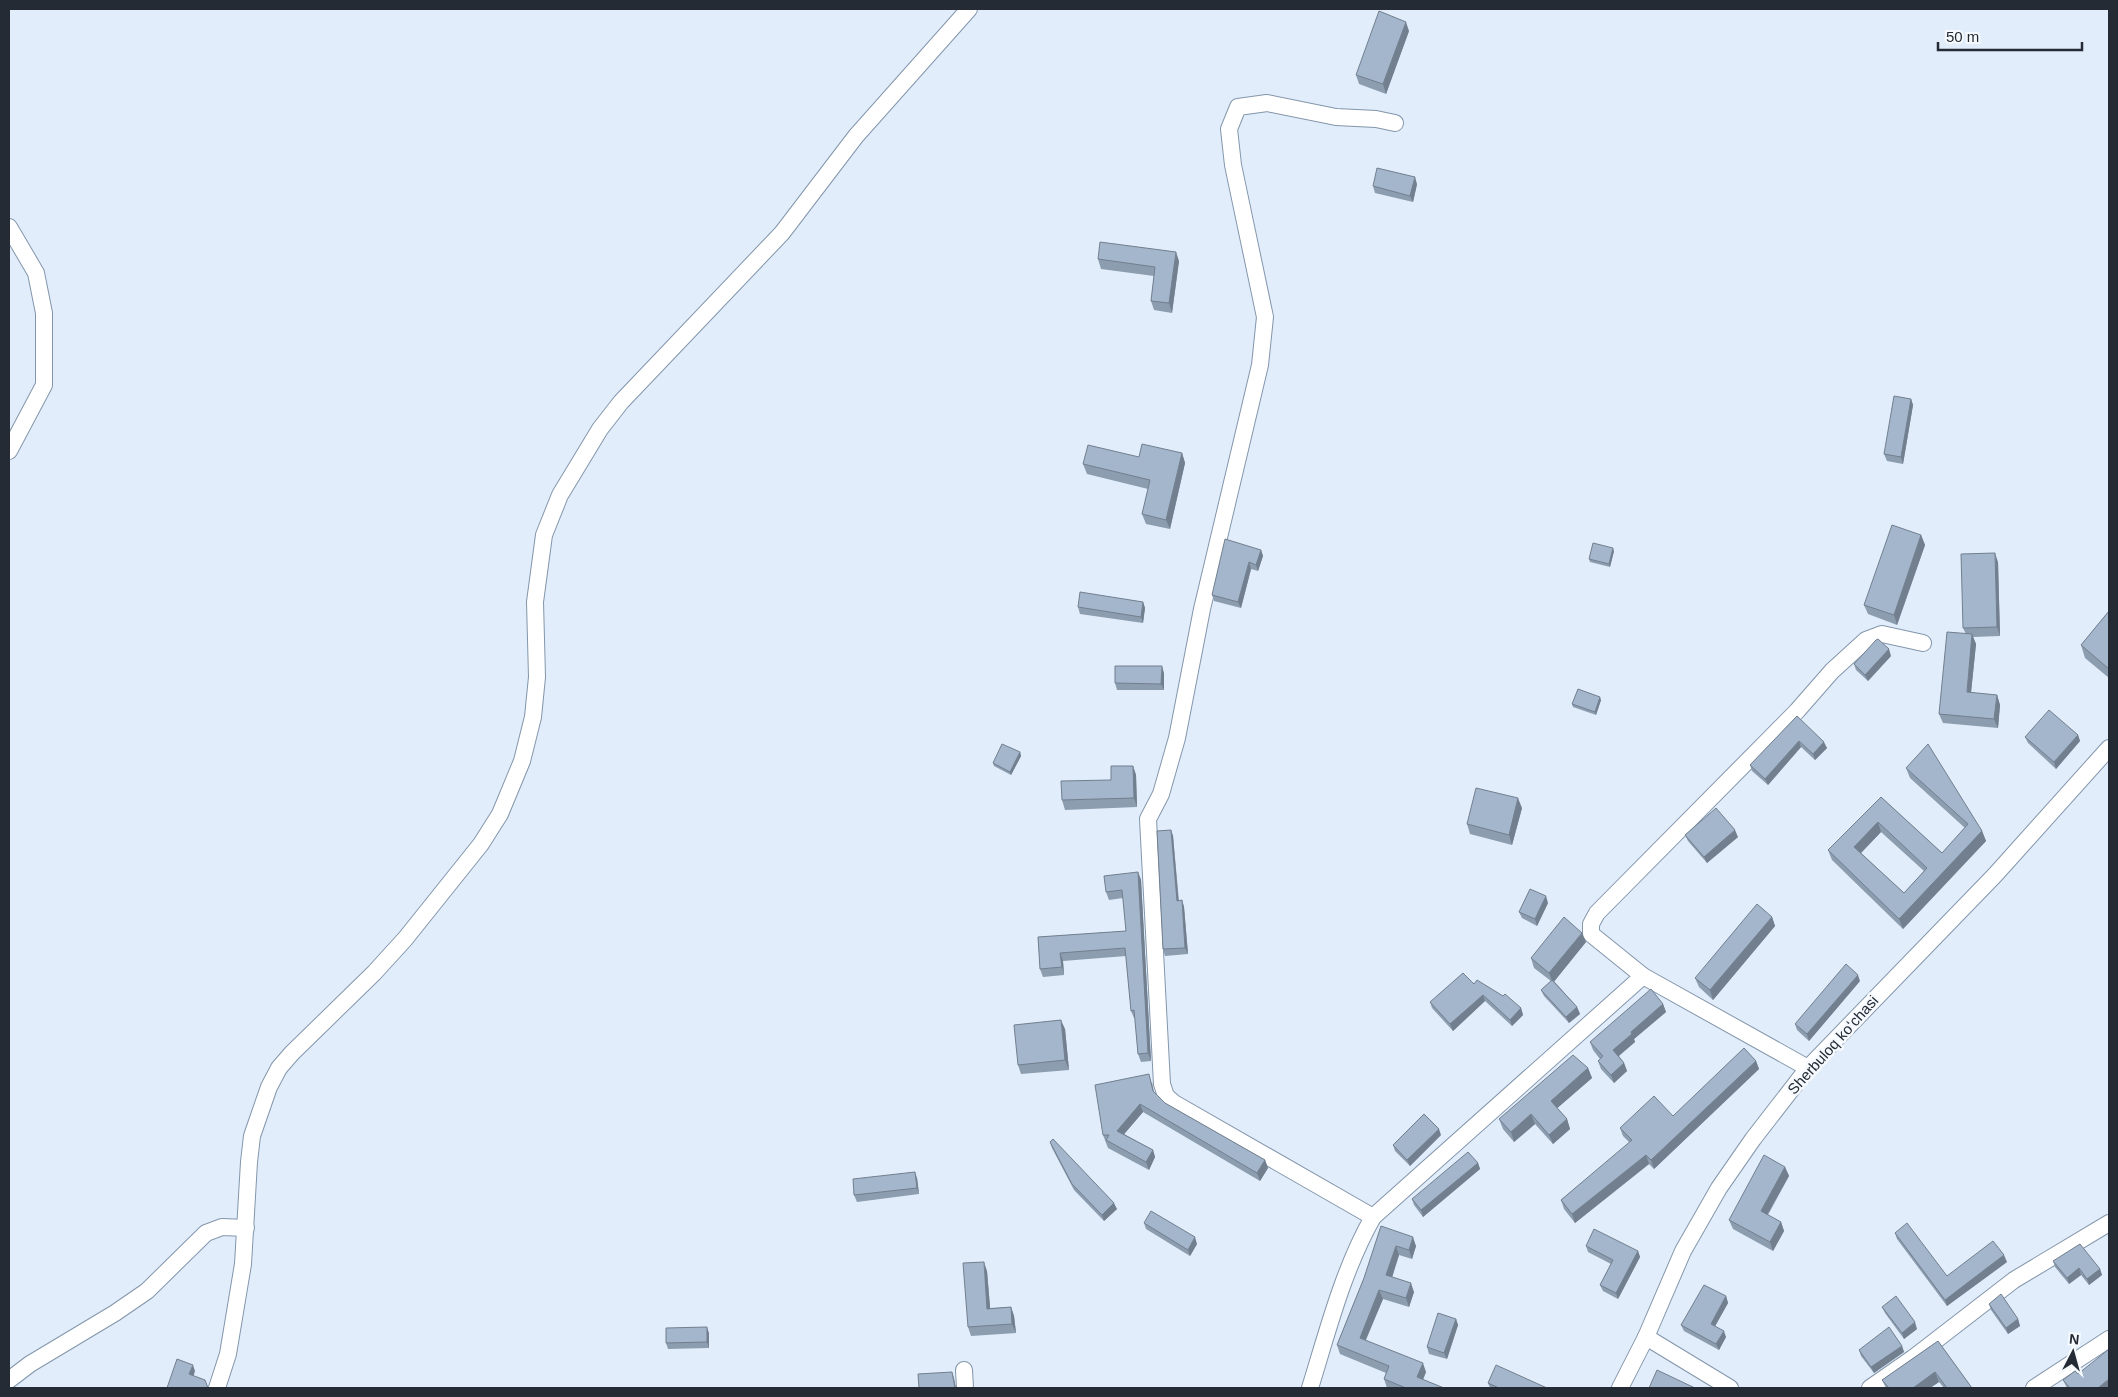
<svg xmlns="http://www.w3.org/2000/svg" width="2118" height="1397" font-family="Helvetica,sans-serif">
<style>
.lines{fill:none;stroke-linecap:round;stroke-linejoin:round}
.street-casing{stroke:#8396ab;stroke-width:18}
.street{stroke:#fff;stroke-width:16}
.wall{fill:#8c9daf;fill-rule:evenodd}
.shaded-wall{fill:#727f8f}
.building{fill:#a3b6cc;stroke:#727f8f;fill-rule:evenodd}
.labels{text-anchor:middle;stroke-width:5;stroke-linejoin:round;paint-order:stroke}
.street-label{font-size:15px;fill:#242b34;stroke:#f6fafe}
</style>
<rect width="100%" height="100%" fill="#e2edfb"/>
<g class="lines">
<defs>
<g id="street">
<polyline points="9,227 36,273 44,313 44,385 9,451"/>
<polyline points="1643,976 1591,934 1591,924 1597,913 1797,711 1832,671 1866,640 1882,634 1923,643"/>
<polyline points="1373,1217 1174,1103 1166,1096 1162,1084 1148,819 1161,794 1177,738 1202,609 1260,365 1265,317 1233,165 1229,129 1238,107 1267,103 1336,117 1376,119 1395,123"/>
<polyline points="1646,1337 1730,1388"/>
<polyline points="964,1370 965,1388"/>
<polyline points="9,1380 30,1364 115,1313 147,1291 206,1233 222,1227 246,1228"/>
<polyline points="217,1388 228,1354 243,1264 249,1162 252,1136 269,1087 279,1068 292,1053 374,973 405,939 481,844 500,814 522,761 533,717 537,677 535,602 544,535 560,495 600,429 621,402 782,233 856,136 969,9"/>
<path d="M1310 1388C1328 1330 1343 1270 1373 1217L1643 976 1808 1068"/>
<polyline points="1620,1388 1646,1337 1683,1251 1719,1188 1753,1139 1808,1068 1995,875 2109,748"/>
<polyline points="1870,1388 1913,1358 2014,1280 2109,1223"/>
<polyline points="2034,1388 2109,1339"/>
</g>
</defs>
<use href="#street" class="street-casing"/>
<use href="#street" class="street"/>
</g>
<g class="wall">
<polygon points="1409,31 1386,94 1359,84 1356,75"/>
<polygon points="1417,184 1413,202 1375,193 1373,186"/>
<polygon points="1098,259 1179,261 1172,313 1154,310 1151,301 1154,276 1101,269"/>
<polygon points="1911,399 1913,405 1903,464 1887,461 1884,454"/>
<polygon points="1182,453 1185,463 1170,529 1146,524 1142,514 1148,489 1087,474 1083,464"/>
<polygon points="1921,535 1925,545 1897,625 1868,614 1864,605"/>
<polygon points="1261,550 1263,556 1258,571 1251,569 1241,608 1214,601 1212,595"/>
<polygon points="1614,551 1610,567 1590,562 1589,559"/>
<polygon points="1998,562 2000,636 1973,637 1976,644 1971,693 1997,695 2000,705 1998,728 1943,723 1939,714 1966,634 1963,628"/>
<polygon points="1143,602 1145,608 1143,623 1080,614 1078,607"/>
<polygon points="2109,611 2109,678 2085,658 2081,645"/>
<polygon points="1891,656 1868,681 1856,670 1854,664"/>
<polygon points="1164,673 1164,690 1117,690 1115,683"/>
<polygon points="1601,700 1596,715 1573,707 1572,704"/>
<polygon points="1797,716 1827,748 1815,760 1801,747 1768,785 1752,771 1750,765"/>
<polygon points="2078,735 2080,741 2056,769 2028,743 2025,737"/>
<polygon points="1020,752 1021,756 1011,775 994,766 993,763"/>
<polygon points="1133,766 1136,775 1137,807 1065,810 1062,800 1111,780"/>
<path d="M1906 768 1982 831 1986 841 1903 929 1832 860 1828 850 1881 797 1942 853 1965 828 1910 778ZM1881 832 1924 871 1904 893 1861 853Z"/>
<polygon points="1522,808 1512,845 1470,834 1467,824"/>
<polygon points="1171,830 1173,836 1179,901 1182,900 1184,907 1188,954 1165,956 1163,949"/>
<polygon points="1685,835 1738,837 1707,863 1688,841"/>
<polygon points="1138,872 1141,880 1151,1061 1141,1062 1138,1054 1135,1018 1134,1018 1131,1011 1126,956 1063,961 1064,975 1043,977 1040,969 1038,937 1126,931 1123,898 1109,900 1106,892"/>
<polygon points="1548,903 1537,926 1522,918 1519,912"/>
<polygon points="1772,917 1775,926 1713,1000 1699,987 1695,978"/>
<polygon points="1586,942 1554,981 1577,1007 1580,1014 1569,1023 1544,996 1541,990 1551,981 1534,968 1531,958"/>
<polygon points="1860,981 1809,1041 1797,1030 1795,1024"/>
<polygon points="1474,984 1521,1008 1523,1015 1512,1026 1485,1001 1453,1031 1432,1008 1430,1002"/>
<polygon points="1663,1004 1666,1012 1634,1039 1635,1042 1619,1056 1624,1063 1627,1071 1614,1083 1601,1069 1598,1061 1600,1059 1593,1050 1590,1042"/>
<polygon points="1065,1029 1069,1070 1021,1074 1018,1065"/>
<polygon points="1756,1061 1759,1069 1654,1169 1649,1164 1575,1223 1564,1209 1561,1200 1630,1143 1623,1136 1620,1128 1673,1116"/>
<polygon points="1588,1068 1592,1078 1557,1108 1567,1119 1570,1129 1553,1144 1535,1124 1514,1142 1503,1129 1499,1119"/>
<polygon points="1152,1082 1154,1092 1165,1103 1265,1160 1268,1168 1260,1181 1143,1112 1124,1134 1153,1150 1155,1157 1149,1170 1108,1148 1103,1135"/>
<polygon points="1441,1135 1410,1166 1395,1151 1393,1145"/>
<polygon points="1050,1142 1117,1209 1104,1221 1074,1190 1052,1148"/>
<polygon points="1478,1163 1480,1169 1423,1217 1414,1205 1412,1199"/>
<polygon points="1785,1167 1789,1176 1768,1215 1781,1222 1784,1231 1773,1251 1733,1229 1729,1220"/>
<polygon points="917,1178 919,1194 857,1202 854,1195"/>
<polygon points="1144,1223 1197,1244 1190,1256 1146,1229"/>
<polygon points="1381,1226 1416,1246 1412,1259 1399,1255 1392,1277 1414,1292 1409,1307 1383,1299 1366,1340 1426,1372 1423,1380 1444,1388 1387,1388 1384,1379 1386,1373 1340,1354 1337,1345 1364,1278"/>
<polygon points="1895,1233 1947,1276 2007,1262 1947,1306 1897,1239"/>
<polygon points="1586,1246 1638,1251 1640,1257 1618,1299 1603,1291 1600,1285 1611,1264 1588,1252"/>
<polygon points="2053,1261 2100,1269 2102,1275 2089,1285 2081,1275 2069,1284 2055,1267"/>
<polygon points="987,1271 990,1308 1011,1307 1014,1316 1016,1333 971,1336 968,1327"/>
<polygon points="1726,1296 1728,1303 1715,1326 1726,1337 1719,1350 1684,1331 1681,1325"/>
<polygon points="1989,1304 2018,1319 2020,1326 2008,1334 1991,1310"/>
<polygon points="1882,1307 1917,1329 1904,1339 1885,1313"/>
<polygon points="1456,1319 1458,1325 1447,1359 1429,1354 1427,1347"/>
<polygon points="709,1333 709,1348 668,1349 666,1343"/>
<polygon points="1938,1341 1972,1388 1944,1388 1939,1382 1930,1388 1886,1388 1882,1380"/>
<polygon points="1902,1346 1904,1352 1874,1373 1861,1356 1859,1350"/>
<polygon points="2078,1374 2109,1388 2067,1388 2063,1380"/>
<polygon points="1488,1383 1547,1388 1490,1388"/>
</g>
<g class="shaded-wall">
<polygon points="1406,22 1409,31 1386,94 1383,84"/>
<polygon points="1415,177 1417,184 1413,202 1410,196"/>
<polygon points="1176,252 1179,261 1172,313 1169,303"/>
<polygon points="1911,399 1913,405 1903,464 1901,457"/>
<polygon points="1182,453 1185,463 1170,529 1166,520"/>
<polygon points="1921,535 1925,545 1897,625 1894,615"/>
<polygon points="1613,548 1614,551 1610,567 1609,564"/>
<polygon points="1261,550 1263,556 1258,571 1256,565"/>
<polygon points="1995,553 1998,562 2000,636 1997,627"/>
<polygon points="1249,562 1251,569 1241,608 1238,602"/>
<polygon points="1143,602 1145,608 1143,623 1141,617"/>
<polygon points="1972,634 1976,644 1970,702 1967,692"/>
<polygon points="1889,649 1891,656 1868,681 1865,675"/>
<polygon points="1162,666 1164,673 1164,690 1161,684"/>
<polygon points="1997,695 2000,705 1998,728 1994,719"/>
<polygon points="1600,697 1601,700 1596,715 1595,712"/>
<polygon points="2078,735 2080,741 2056,769 2054,762"/>
<polygon points="1799,741 1801,747 1768,785 1765,779"/>
<polygon points="1824,742 1827,748 1815,760 1813,754"/>
<polygon points="1020,752 1021,756 1011,775 1010,772"/>
<polygon points="1133,766 1136,775 1137,807 1134,798"/>
<polygon points="1518,798 1522,808 1512,845 1509,835"/>
<polygon points="1878,822 1881,832 1858,856 1854,847"/>
<polygon points="1171,830 1173,836 1179,907 1177,901"/>
<polygon points="1735,830 1738,837 1707,863 1704,857"/>
<polygon points="1982,831 1986,841 1903,929 1899,919"/>
<polygon points="1138,872 1141,880 1151,1061 1148,1053"/>
<polygon points="1546,896 1548,903 1537,926 1535,919"/>
<polygon points="1182,900 1184,907 1188,954 1185,948"/>
<polygon points="1772,917 1775,926 1713,1000 1710,990"/>
<polygon points="1582,933 1586,942 1553,983 1549,973"/>
<polygon points="1060,953 1063,961 1064,975 1062,967"/>
<polygon points="1858,975 1860,981 1809,1041 1807,1034"/>
<polygon points="1483,995 1485,1001 1453,1031 1450,1024"/>
<polygon points="1663,1004 1666,1012 1634,1039 1635,1042 1616,1058 1613,1050 1631,1032"/>
<polygon points="1577,1007 1580,1014 1569,1023 1566,1017"/>
<polygon points="1521,1008 1523,1015 1512,1026 1510,1020"/>
<polygon points="1061,1020 1065,1029 1069,1070 1065,1060"/>
<polygon points="1756,1061 1759,1069 1654,1169 1651,1160"/>
<polygon points="1624,1063 1627,1071 1614,1083 1611,1075"/>
<polygon points="1588,1068 1592,1078 1554,1111 1551,1101"/>
<polygon points="1140,1104 1143,1112 1120,1139 1117,1131"/>
<polygon points="1531,1114 1535,1124 1514,1142 1511,1132"/>
<polygon points="1567,1119 1570,1129 1553,1144 1549,1135"/>
<polygon points="1439,1129 1441,1135 1410,1166 1407,1160"/>
<polygon points="1153,1150 1155,1157 1149,1170 1146,1162"/>
<polygon points="1646,1155 1649,1164 1575,1223 1572,1214"/>
<polygon points="1265,1160 1268,1168 1260,1181 1257,1173"/>
<polygon points="1478,1163 1480,1169 1423,1217 1421,1210"/>
<polygon points="1785,1167 1789,1176 1764,1220 1761,1211"/>
<polygon points="915,1172 917,1178 919,1194 917,1188"/>
<polygon points="1114,1203 1117,1209 1104,1221 1102,1215"/>
<polygon points="1781,1222 1784,1231 1773,1251 1770,1242"/>
<polygon points="1195,1237 1197,1244 1190,1256 1188,1250"/>
<polygon points="1413,1237 1416,1246 1412,1259 1409,1250"/>
<polygon points="1396,1246 1399,1255 1390,1284 1386,1275"/>
<polygon points="1638,1251 1640,1257 1618,1299 1616,1293"/>
<polygon points="2004,1255 2007,1262 1947,1306 1945,1300"/>
<polygon points="984,1262 987,1271 991,1318 987,1309"/>
<polygon points="2079,1268 2081,1275 2069,1284 2067,1278"/>
<polygon points="2100,1269 2102,1275 2089,1285 2087,1279"/>
<polygon points="1411,1283 1414,1292 1409,1307 1406,1298"/>
<polygon points="1379,1290 1383,1299 1363,1346 1360,1338"/>
<polygon points="1726,1296 1728,1303 1713,1330 1711,1324"/>
<polygon points="1011,1307 1014,1316 1016,1333 1012,1324"/>
<polygon points="1456,1319 1458,1325 1447,1359 1444,1353"/>
<polygon points="2018,1319 2020,1326 2008,1334 2006,1328"/>
<polygon points="1915,1322 1917,1329 1904,1339 1902,1333"/>
<polygon points="707,1327 709,1333 709,1348 707,1342"/>
<polygon points="1724,1331 1726,1337 1719,1350 1716,1344"/>
<polygon points="1902,1346 1904,1352 1874,1373 1871,1367"/>
<polygon points="1423,1363 1426,1372 1420,1386 1417,1377"/>
<polygon points="193,1365 195,1371 192,1381 189,1374"/>
<polygon points="952,1372 954,1378 956,1388 955,1388"/>
<polygon points="1935,1372 1939,1382 1930,1388 1913,1388"/>
<polygon points="2109,1379 2109,1388 2098,1388"/>
</g>
<g class="building">
<polygon points="1379,11 1406,22 1383,84 1356,75"/>
<polygon points="1377,168 1415,177 1410,196 1373,186"/>
<polygon points="1100,242 1176,252 1169,303 1151,301 1155,267 1098,259"/>
<polygon points="1894,396 1911,399 1901,457 1884,454"/>
<polygon points="1142,444 1182,453 1166,520 1142,514 1150,480 1083,464 1088,445 1139,457"/>
<polygon points="1892,525 1921,535 1894,615 1864,605"/>
<polygon points="1225,539 1261,550 1256,565 1249,562 1238,602 1212,595"/>
<polygon points="1593,543 1613,548 1609,564 1589,559"/>
<polygon points="1995,553 1997,627 1963,628 1961,554"/>
<polygon points="1080,592 1143,602 1141,617 1078,607"/>
<polygon points="2109,611 2109,669 2081,645"/>
<polygon points="1947,632 1972,634 1967,692 1997,695 1994,719 1939,714"/>
<polygon points="1878,639 1889,649 1865,675 1854,664 1876,640"/>
<polygon points="1115,666 1162,666 1161,684 1115,683"/>
<polygon points="1578,689 1600,697 1595,712 1572,704"/>
<polygon points="2049,710 2078,735 2054,762 2025,737"/>
<polygon points="1797,716 1824,742 1813,754 1799,741 1765,779 1750,765"/>
<polygon points="1002,744 1020,752 1010,772 993,763"/>
<path d="M1928 744 1982 831 1899 919 1828 850 1881 797 1942 853 1968 824 1906 768ZM1878 822 1927 868 1904 893 1854 847Z"/>
<polygon points="1111,766 1133,766 1134,798 1062,800 1061,781 1111,780"/>
<polygon points="1476,788 1518,798 1509,835 1467,824"/>
<polygon points="1716,808 1735,830 1704,857 1685,835"/>
<polygon points="1171,830 1177,901 1182,900 1185,948 1163,949 1157,831"/>
<polygon points="1138,872 1148,1053 1138,1054 1134,1010 1131,1011 1125,948 1060,953 1062,967 1040,969 1038,937 1126,931 1122,890 1106,892 1104,876"/>
<polygon points="1530,889 1546,896 1535,919 1519,912"/>
<polygon points="1757,904 1772,917 1710,990 1695,978"/>
<polygon points="1564,917 1582,933 1549,973 1531,958"/>
<polygon points="1846,964 1858,975 1807,1034 1795,1024"/>
<polygon points="1463,973 1474,984 1477,980 1503,996 1505,994 1521,1008 1510,1020 1483,995 1450,1024 1430,1002"/>
<polygon points="1552,980 1577,1007 1566,1017 1541,990"/>
<polygon points="1651,989 1663,1004 1631,1032 1632,1034 1613,1050 1624,1063 1611,1075 1598,1061 1603,1056 1590,1042"/>
<polygon points="1061,1020 1065,1060 1018,1065 1014,1025"/>
<polygon points="1744,1048 1756,1061 1651,1160 1646,1155 1572,1214 1561,1200 1632,1140 1620,1128 1654,1096 1673,1116"/>
<polygon points="1573,1055 1588,1068 1551,1101 1567,1119 1549,1135 1531,1114 1511,1132 1499,1119"/>
<polygon points="1149,1074 1153,1091 1165,1103 1265,1160 1257,1173 1140,1104 1117,1131 1153,1150 1146,1162 1106,1140 1109,1135 1103,1135 1095,1085"/>
<polygon points="1424,1114 1439,1129 1407,1160 1393,1145"/>
<polygon points="1053,1139 1114,1203 1102,1215 1072,1184 1050,1142"/>
<polygon points="1468,1152 1478,1163 1421,1210 1412,1199"/>
<polygon points="1764,1155 1785,1167 1761,1211 1781,1222 1770,1242 1729,1220"/>
<polygon points="915,1172 917,1188 854,1195 853,1179"/>
<polygon points="1151,1211 1195,1237 1188,1250 1144,1223"/>
<polygon points="1907,1223 1947,1276 1993,1241 2004,1255 1945,1300 1895,1233"/>
<polygon points="1381,1226 1413,1237 1409,1250 1396,1246 1386,1275 1411,1283 1406,1298 1379,1290 1360,1338 1423,1363 1417,1377 1444,1388 1406,1388 1384,1379 1389,1366 1337,1345 1364,1278"/>
<polygon points="1594,1229 1638,1251 1616,1293 1600,1285 1613,1260 1586,1246"/>
<polygon points="2080,1244 2100,1269 2087,1279 2079,1268 2067,1278 2053,1261"/>
<polygon points="984,1262 987,1309 1011,1307 1012,1324 968,1327 963,1263"/>
<polygon points="1704,1285 1726,1296 1711,1324 1724,1331 1716,1344 1681,1325"/>
<polygon points="2001,1294 2018,1319 2006,1328 1989,1304"/>
<polygon points="1896,1296 1915,1322 1902,1333 1882,1307"/>
<polygon points="1438,1313 1456,1319 1444,1353 1427,1347"/>
<polygon points="707,1327 707,1342 666,1343 666,1328"/>
<polygon points="1889,1327 1902,1346 1871,1367 1859,1350"/>
<polygon points="1938,1341 1972,1388 1947,1388 1935,1372 1913,1388 1889,1388 1882,1380"/>
<polygon points="2109,1349 2109,1379 2098,1388 2070,1388 2063,1380 2075,1371 2078,1374"/>
<polygon points="177,1359 193,1365 189,1374 205,1380 208,1388 167,1388"/>
<polygon points="1496,1365 1547,1388 1499,1388 1488,1383"/>
<polygon points="1657,1370 1695,1388 1649,1388"/>
<polygon points="952,1372 955,1388 919,1388 918,1374"/>
</g>
<g class="labels">
<g class="street-label">
<text transform="translate(1833 1045) rotate(-48)" y="5">Sherbuloq koʻchasi</text>
</g>
</g>
<rect width="2118" height="1397" fill="none" stroke="#242b34" stroke-width="20"/>
<g transform="translate(2073 1352) rotate(6)" stroke="#f6fafe" stroke-width="4" paint-order="stroke">
<path d="M0-4L9 19L0 12L-9 19Z" fill="#242b34"/>
<text y="-8" font-size="14" font-weight="bold" text-anchor="middle" fill="#242b34">N</text>
</g>
<path d="M1938 42v8h144v-8" fill="none" stroke="#242b34" stroke-width="2.5"/>
<text x="1946" y="42" font-size="15" fill="#242b34" stroke="#f6fafe" stroke-width="4" paint-order="stroke">50 m</text>
</svg>
